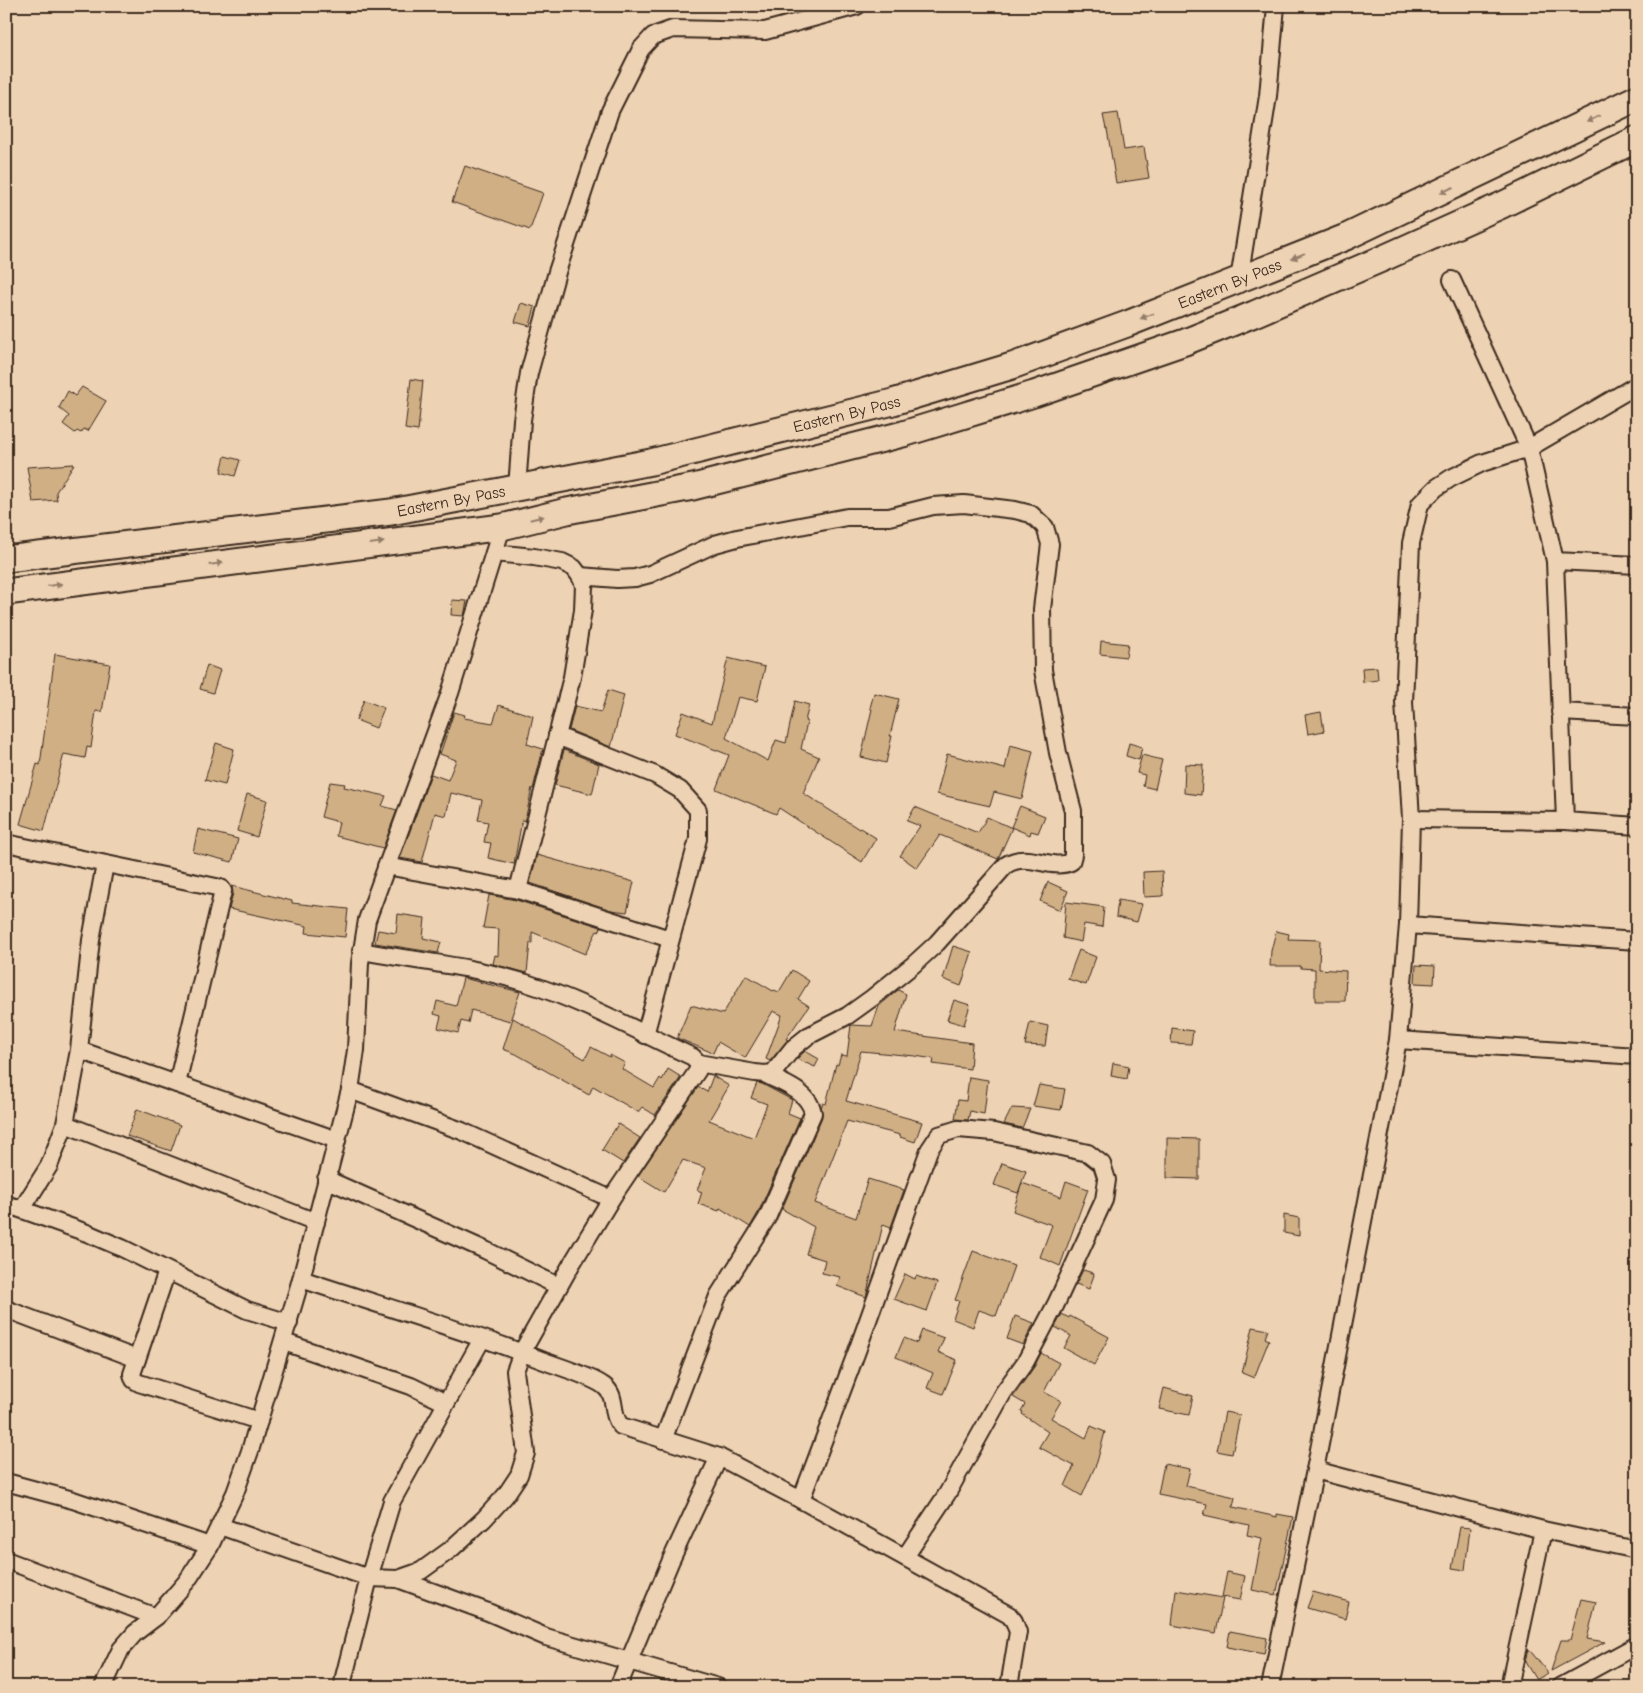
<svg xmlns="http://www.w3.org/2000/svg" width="1643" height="1693" font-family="'Comic Neue',sans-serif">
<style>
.building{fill:#d0af85;stroke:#3b2a1e}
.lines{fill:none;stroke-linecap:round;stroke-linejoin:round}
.minor-casing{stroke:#3b2a1e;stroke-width:20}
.primary-casing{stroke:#3b2a1e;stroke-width:29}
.minor{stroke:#eed2b4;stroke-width:16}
.primary{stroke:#eed2b4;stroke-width:25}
.oneway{fill:#947e69}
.labels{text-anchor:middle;stroke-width:4.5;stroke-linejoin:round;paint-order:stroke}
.street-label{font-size:16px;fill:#3b2a1e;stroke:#eed2b4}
</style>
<rect width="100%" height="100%" fill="#eed2b4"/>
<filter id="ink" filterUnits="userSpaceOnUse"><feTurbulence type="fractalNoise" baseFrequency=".02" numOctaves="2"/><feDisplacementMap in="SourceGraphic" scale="10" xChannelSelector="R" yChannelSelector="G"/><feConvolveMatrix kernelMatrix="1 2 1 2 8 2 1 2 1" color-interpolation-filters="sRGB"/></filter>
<g filter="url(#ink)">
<g class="building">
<polygon points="1118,113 1124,150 1144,147 1149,178 1116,183 1107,129 1106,129 1103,115"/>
<polygon points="465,166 543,193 530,230 452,202"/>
<polygon points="521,303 535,307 530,326 515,322"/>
<polygon points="411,379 423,381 418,431 405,429"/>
<polygon points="82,387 106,401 88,431 84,429 81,433 77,431 75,433 63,424 69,416 59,408 68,391 75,396"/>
<polygon points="225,456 240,460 235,476 221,472"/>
<polygon points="74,464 56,492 57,500 33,502 27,467"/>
<polygon points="452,600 467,601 464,616 451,615"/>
<polygon points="1101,641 1128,644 1126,657 1100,654"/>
<polygon points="55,654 110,664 102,712 96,711 91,748 87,747 85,758 64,754 44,831 20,824 37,764 40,765"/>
<polygon points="728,658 765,667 757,701 738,697 726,738 768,761 776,740 786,743 795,701 809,705 805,721 807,722 801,749 819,757 803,793 859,829 860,828 876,838 862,862 779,808 776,814 716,789 729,755 675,734 683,712 712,723"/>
<polygon points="207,665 220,670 213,693 200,689"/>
<polygon points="1377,667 1378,680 1363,682 1362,668"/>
<polygon points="608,690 624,695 611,747 569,730 575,706 601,712"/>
<polygon points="874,693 899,699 890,736 892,736 886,763 861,757 872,709 870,708"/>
<polygon points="364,700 384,708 376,728 356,720"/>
<polygon points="499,705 533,716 527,744 543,749 533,789 532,788 525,821 522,820 514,864 488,858 491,843 484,842 488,822 478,820 482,800 451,793 446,816 435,813 422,862 400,858 431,774 448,780 456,760 440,754 454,712 465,715 464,718 493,723"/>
<polygon points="1321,712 1324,731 1308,734 1305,715"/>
<polygon points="216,743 234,749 225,785 205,780"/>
<polygon points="1129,743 1142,747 1139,760 1126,756"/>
<polygon points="1010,745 1033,751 1022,799 994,792 990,806 937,794 947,754 1005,769"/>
<polygon points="564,750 599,764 592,794 555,785"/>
<polygon points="1142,755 1162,760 1155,789 1143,786 1145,775 1137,773"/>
<polygon points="1185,764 1203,765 1201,795 1184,793"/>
<polygon points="330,782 345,784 344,787 386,796 382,806 397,810 383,848 336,836 339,822 321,817"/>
<polygon points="247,794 267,800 257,837 237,831"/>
<polygon points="1020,806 1045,816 1038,833 1031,831 1030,835 1011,827"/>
<polygon points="915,807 978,833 987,817 1012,828 998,859 940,835 917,868 900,856 920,826 907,821"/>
<polygon points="198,829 238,839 232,862 193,852"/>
<polygon points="537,855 634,882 627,912 611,910 530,883"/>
<polygon points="1162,871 1163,896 1144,897 1143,872"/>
<polygon points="1048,882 1068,891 1060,910 1040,901"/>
<polygon points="232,886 292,901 292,903 348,909 345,937 306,933 307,926 229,909 233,893"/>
<polygon points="489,895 516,900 601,927 599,932 597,931 585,954 532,932 532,943 530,943 527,973 493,964 495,955 498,956 499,929 483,928"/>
<polygon points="1118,900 1142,904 1137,922 1116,917"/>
<polygon points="1066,902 1104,907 1102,927 1084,924 1081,942 1063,938"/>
<polygon points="398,914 425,918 423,938 441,942 438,953 375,943 378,930 396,933"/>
<polygon points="1276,931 1289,934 1288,939 1320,940 1319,969 1346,971 1345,1001 1315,1001 1315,969 1300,968 1300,966 1270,966 1271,951"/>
<polygon points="953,946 972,952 961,986 943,979"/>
<polygon points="1079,950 1096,957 1086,985 1068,979"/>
<polygon points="1416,965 1435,966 1434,984 1415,983"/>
<polygon points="792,970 809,981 798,999 809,1006 786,1039 788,1040 770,1061 766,1059 782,1015 773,1011 745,1058 718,1042 713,1053 677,1038 691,1005 723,1014 746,975 773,991 774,990 779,992"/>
<polygon points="463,978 520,992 510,1021 471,1010 468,1023 461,1021 458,1033 438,1028 441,1016 434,1014 437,1001 456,1006"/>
<polygon points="898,990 906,994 895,1032 972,1043 970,1069 933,1064 934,1059 915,1056 861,1051 846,1101 922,1122 915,1142 900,1137 900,1135 847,1121 815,1203 856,1218 868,1179 904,1190 891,1227 883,1224 866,1297 837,1286 840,1277 822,1273 825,1260 806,1254 814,1227 782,1209 822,1117 821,1107 823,1103 826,1104 836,1064 838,1065 841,1055 847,1056 851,1025 872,1026 879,1006"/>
<polygon points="954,1000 970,1005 964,1025 947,1020"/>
<polygon points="513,1018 585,1059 591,1047 610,1057 610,1055 625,1063 622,1069 654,1088 660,1078 662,1080 668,1069 681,1077 655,1115 642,1107 638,1112 593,1086 589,1095 516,1054 503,1049"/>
<polygon points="1030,1022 1048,1026 1045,1046 1025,1045"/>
<polygon points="1172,1028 1193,1031 1191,1044 1171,1043"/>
<polygon points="805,1051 819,1059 815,1067 797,1059"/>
<polygon points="1113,1063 1129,1066 1127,1079 1111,1076"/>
<polygon points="713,1076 729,1086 709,1120 754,1138 767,1104 751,1098 757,1083 762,1084 792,1100 788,1113 800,1118 758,1213 750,1227 720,1208 719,1211 698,1204 702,1192 697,1190 706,1168 683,1160 664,1192 638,1176 698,1087 707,1092"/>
<polygon points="969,1077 988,1080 984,1114 970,1111 968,1120 955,1119 958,1100 966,1101"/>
<polygon points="1039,1085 1065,1089 1061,1110 1033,1106"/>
<polygon points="1012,1108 1030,1109 1022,1128 1004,1124"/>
<polygon points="137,1109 180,1125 171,1151 127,1136"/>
<polygon points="618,1124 640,1138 623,1163 602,1150"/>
<polygon points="1167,1138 1199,1139 1199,1179 1167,1178"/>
<polygon points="1002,1163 1026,1171 1018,1193 994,1185"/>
<polygon points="1066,1181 1088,1189 1060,1266 1040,1257 1052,1225 1013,1211 1022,1183 1061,1197"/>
<polygon points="1284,1215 1299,1218 1299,1236 1284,1233"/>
<polygon points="973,1251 1014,1266 996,1316 979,1310 973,1327 953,1319 959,1301 955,1300"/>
<polygon points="1083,1270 1093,1273 1094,1275 1089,1289 1076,1284"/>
<polygon points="905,1274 915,1279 916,1276 937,1283 927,1311 894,1299"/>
<polygon points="1062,1314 1069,1318 1070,1316 1109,1337 1094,1365 1064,1348 1071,1336 1055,1327"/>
<polygon points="1015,1316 1034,1323 1023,1345 1007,1339"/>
<polygon points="1253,1327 1268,1330 1265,1338 1269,1340 1254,1378 1242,1373"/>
<polygon points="922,1330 944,1338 938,1352 957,1360 943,1394 927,1388 933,1373 896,1357 904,1338 917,1343"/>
<polygon points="1041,1353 1059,1363 1044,1392 1061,1401 1051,1418 1086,1438 1091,1426 1105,1432 1097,1462 1082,1496 1065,1486 1074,1466 1039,1447 1048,1432 1022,1414 1023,1412 1021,1411 1025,1404 1013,1397 1034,1367"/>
<polygon points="1164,1388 1193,1396 1189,1415 1159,1409"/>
<polygon points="1225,1412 1240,1415 1232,1454 1217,1451"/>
<polygon points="1164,1464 1190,1469 1186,1486 1235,1497 1233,1507 1277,1517 1277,1514 1293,1517 1276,1595 1252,1590 1262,1538 1247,1535 1249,1525 1204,1515 1207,1504 1158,1494"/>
<polygon points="1460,1527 1470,1528 1465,1570 1452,1568"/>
<polygon points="1227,1572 1245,1576 1240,1600 1222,1597"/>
<polygon points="1176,1590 1223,1598 1216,1633 1172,1625"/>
<polygon points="1313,1592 1349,1602 1345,1619 1307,1608"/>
<polygon points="1581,1599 1596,1602 1587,1639 1605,1642 1551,1671 1561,1640 1570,1640"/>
<polygon points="1230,1631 1267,1638 1264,1654 1227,1647"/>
<polygon points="1528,1648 1548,1673 1536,1680 1525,1662"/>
</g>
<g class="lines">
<defs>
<g id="minor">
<polyline points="1239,280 1268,96 1276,6"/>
<polyline points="1452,280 1529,448 1555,561 1637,565"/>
<polyline points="517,488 522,420 529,373 557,272 610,111 641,49 653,36 673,29 765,31 857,6"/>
<polyline points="494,553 534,557 562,562 574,568 580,576 584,585 583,610 572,677 518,890"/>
<polyline points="1555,561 1565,821"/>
<path d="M580 576 617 579 635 578 650 574 715 544 737 538 847 517H889L933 506 964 504 1015 510 1031 514 1045 527 1050 544 1042 609 1043 670 1058 753 1073 811V855L1071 862C1050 871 1028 851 1006 865L937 943 913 965 872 998 847 1016 808 1036 793 1048 773 1073 765 1074 755 1073 698 1063"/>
<polyline points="1560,712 1637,716"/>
<polyline points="557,736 655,775 680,790 698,810 698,839 645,1035"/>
<polyline points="1411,819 1565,821 1637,826"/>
<polyline points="6,843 221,888 223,891 177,1084"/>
<polyline points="386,866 518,890 670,939"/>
<polyline points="1408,925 1637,941"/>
<polyline points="1398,1040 1637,1056"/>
<polyline points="79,1050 337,1140"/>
<polyline points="350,1090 462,1131 611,1199"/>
<polyline points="65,1124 316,1222"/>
<polyline points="326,1179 485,1250 558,1286"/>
<polyline points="6,1204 87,1233 122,1248 247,1310 289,1323"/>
<polyline points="22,1209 49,1166 65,1124 79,1050 91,940 105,864"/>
<polyline points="167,1271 132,1374 134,1380 139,1383 259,1421"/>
<path d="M301 1279C382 1306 465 1330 544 1361 560 1367 591 1376 604 1386 618 1396 610 1415 621 1426L719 1457 801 1500 1009 1615 1014 1621 1018 1632 1009 1687"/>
<polyline points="6,1309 137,1359"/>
<polyline points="284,1342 411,1386 446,1403"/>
<path d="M663 1440 718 1296 767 1218 813 1113C809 1091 783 1084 765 1074"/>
<polyline points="1315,1470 1543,1530 1637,1550"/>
<polyline points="6,1482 73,1500 210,1546"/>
<polyline points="801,1500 857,1351 929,1150 939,1135 958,1129 994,1132 1088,1153 1102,1164 1107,1180 1104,1200 1056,1304 1026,1361 1003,1393 947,1494 905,1557"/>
<path d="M220 1526 369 1578 398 1579 421 1571 450 1550 484 1519 505 1496 519 1475 526 1453 515 1371 522 1352 571 1265 611 1199 698 1070V1063L693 1057C639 1032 583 1001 526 983 473 966 416 961 361 951"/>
<polyline points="6,1560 156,1617"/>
<polyline points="398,1579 488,1612 546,1637 718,1687"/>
<polyline points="103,1687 121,1649 135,1633 156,1617 187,1581 210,1546 235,1493 250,1451 301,1279 350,1090 356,1050 360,963 367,920 450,693 502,527"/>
<polyline points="343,1687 344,1677 369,1578 392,1501 482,1339"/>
<polyline points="618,1687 671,1560 719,1457"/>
<polyline points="1270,1687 1315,1470 1398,1040 1408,925 1411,819 1404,702 1411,543 1420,504 1436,488 1451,478 1482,463 1529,448 1637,385"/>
<polyline points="1509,1687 1543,1530"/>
<polyline points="1560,1687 1637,1645"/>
</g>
<g id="primary">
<path id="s1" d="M6 559 391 512 651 462 893 402 1012 366 1127 324 1346 237 1637 98"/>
<polyline points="6,592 502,527 567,511 693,487 903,434 1034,394 1185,342 1254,314 1386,257 1502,205 1637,139"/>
</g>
</defs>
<use href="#minor" class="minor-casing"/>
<use href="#primary" class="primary-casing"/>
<use href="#minor" class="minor"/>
<use href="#primary" class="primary"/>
</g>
<defs><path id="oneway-solid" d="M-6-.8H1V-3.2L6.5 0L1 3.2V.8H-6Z" transform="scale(1.25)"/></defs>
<g class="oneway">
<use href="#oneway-solid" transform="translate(1593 119) rotate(154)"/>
<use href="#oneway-solid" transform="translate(1447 190) rotate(155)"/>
<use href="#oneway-solid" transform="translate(1298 256) rotate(158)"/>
<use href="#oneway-solid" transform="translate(1147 316) rotate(159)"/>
<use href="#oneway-solid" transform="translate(537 518) rotate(-13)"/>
<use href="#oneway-solid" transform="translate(377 543) rotate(-7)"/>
<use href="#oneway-solid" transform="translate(216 564) rotate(-8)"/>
<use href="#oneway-solid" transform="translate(55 585) rotate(-8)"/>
</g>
</g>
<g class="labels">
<g class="street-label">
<text dy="6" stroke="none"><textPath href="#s1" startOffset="1259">Eastern By Pass</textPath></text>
<text dy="6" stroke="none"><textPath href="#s1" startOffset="854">Eastern By Pass</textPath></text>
<text dy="6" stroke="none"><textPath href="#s1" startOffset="449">Eastern By Pass</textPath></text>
</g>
</g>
<rect width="1643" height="1693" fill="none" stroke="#eed2b4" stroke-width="25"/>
<rect x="12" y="12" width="1618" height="1668" fill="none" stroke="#3b2a1e" stroke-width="2" filter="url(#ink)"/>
</svg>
